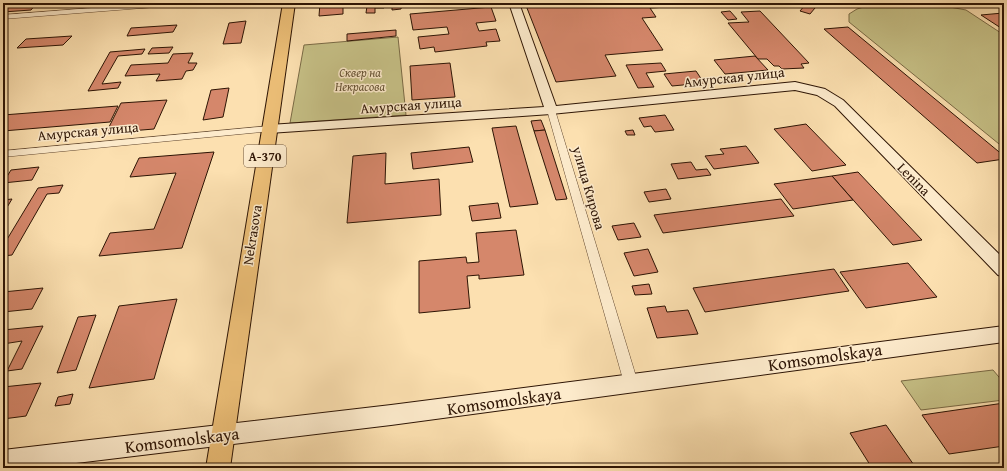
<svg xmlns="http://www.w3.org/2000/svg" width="1007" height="471" font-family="'Gentium Book Plus',serif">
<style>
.green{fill:#c6c086;stroke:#7a6a45}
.building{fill:#d5876b;stroke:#2d1404}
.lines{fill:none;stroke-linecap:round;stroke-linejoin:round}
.street-casing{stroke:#61472f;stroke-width:1}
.secondary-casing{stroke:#2d1404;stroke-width:2}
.primary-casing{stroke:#2d1404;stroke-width:2}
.street{fill:#fdebcc;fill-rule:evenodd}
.secondary{fill:#fdebcc;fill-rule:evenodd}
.primary{fill:#eec078;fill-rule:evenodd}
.labels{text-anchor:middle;stroke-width:3;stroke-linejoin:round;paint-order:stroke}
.far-park-label{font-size:12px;font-style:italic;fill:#635032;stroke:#fdebcc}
.shield{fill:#fdebcc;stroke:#6b5440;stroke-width:1}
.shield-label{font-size:13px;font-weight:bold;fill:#2d1404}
.street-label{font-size:14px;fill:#2d1404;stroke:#fdebcc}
.near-street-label{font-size:17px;fill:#2d1404;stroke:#fdebcc}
</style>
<rect width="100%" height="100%" fill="#fce0b0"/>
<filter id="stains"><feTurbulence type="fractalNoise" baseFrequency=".005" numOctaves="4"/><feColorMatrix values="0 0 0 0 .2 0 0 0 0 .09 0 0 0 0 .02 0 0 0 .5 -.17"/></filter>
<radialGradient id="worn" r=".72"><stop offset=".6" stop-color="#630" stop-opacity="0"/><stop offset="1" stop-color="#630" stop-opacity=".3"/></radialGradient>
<g class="green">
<polygon points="885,3 928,3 966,10 1004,35 1004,148 849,22 849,14 857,9 867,6"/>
<polygon points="398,37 406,115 290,123 304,45"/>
<polygon points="993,370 1004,383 1004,400 921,410 901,381"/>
</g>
<g class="building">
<polygon points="37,3 31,10 3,12 3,4"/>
<polygon points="91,3 156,3 88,8"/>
<polygon points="320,3 343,3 343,14 319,16"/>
<polygon points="525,3 684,3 686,6 650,8 656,17 642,18 663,50 605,55 616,76 556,82"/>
<polygon points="951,3 979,3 955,6"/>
<polygon points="392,4 402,4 401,9 392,10"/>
<polygon points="384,5 384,8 375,8 375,13 366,13 367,6"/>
<polygon points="805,5 815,8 810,14 800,11"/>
<polygon points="491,7 496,21 476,23 479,31 496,29 500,41 486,42 487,46 435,52 434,47 420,49 418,37 449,34 447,27 413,30 410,14"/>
<polygon points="730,11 737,19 728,20 721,12"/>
<polygon points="760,11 809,63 801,64 804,68 782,69 779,66 774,66 767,59 758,59 728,23 749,22 741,12"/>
<polygon points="1003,13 1004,30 981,15"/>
<polygon points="246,21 241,43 223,44 229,23"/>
<polygon points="177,25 173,32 127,36 131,28"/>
<polygon points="848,27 1004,156 1004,159 977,163 824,29"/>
<polygon points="396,30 396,36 347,41 347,34"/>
<polygon points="72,36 63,45 17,48 26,39"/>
<polygon points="173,47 169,53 148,54 152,48"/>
<polygon points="145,49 142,54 118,56 102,84 121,82 118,88 88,91 110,52"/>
<polygon points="193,53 188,63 197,63 193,70 186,71 182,79 156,81 160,74 125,76 131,65 168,63 173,54"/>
<polygon points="755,56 768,70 725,74 714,60"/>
<polygon points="450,63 455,97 412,100 410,66"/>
<polygon points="661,63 666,71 646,73 654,87 638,88 626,65"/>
<polygon points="696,71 704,83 672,86 664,74"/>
<polygon points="229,88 223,117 203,120 211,90"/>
<polygon points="167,100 154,129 106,133 121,103"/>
<polygon points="118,106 110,122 3,131 3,115"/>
<polygon points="665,115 674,130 655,132 651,126 644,127 639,118"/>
<polygon points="541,120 545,130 534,131 531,121"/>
<polygon points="806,124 846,165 812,171 774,129"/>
<polygon points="516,126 538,204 510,207 492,128"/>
<polygon points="545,130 567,199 556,200 534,131"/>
<polygon points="633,130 635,135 627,135 625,131"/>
<polygon points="746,146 759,163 714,169 705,156 724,154 720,149"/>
<polygon points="469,147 473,162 413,169 411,153"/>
<polygon points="214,152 182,248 99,256 110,233 154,229 176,173 130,177 139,158"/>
<polygon points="386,153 385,184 439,179 441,215 347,223 353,156"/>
<polygon points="691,162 696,170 707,169 711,175 678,179 671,164"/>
<polygon points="39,167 32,180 3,183 11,170"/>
<polygon points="858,172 922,240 893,245 832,176"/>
<polygon points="832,176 853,200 793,209 774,184"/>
<polygon points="63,185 59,193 47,194 12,255 3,256 3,246 38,188"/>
<polygon points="666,189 671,199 649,202 644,192"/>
<polygon points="12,199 3,214 3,200"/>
<polygon points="781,199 794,216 663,233 654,215"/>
<polygon points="498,203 501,218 472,221 469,206"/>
<polygon points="634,223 641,237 618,240 612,226"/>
<polygon points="516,230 524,275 479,279 479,275 467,276 470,308 419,313 419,261 466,257 467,263 479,262 476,233"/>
<polygon points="648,249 658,272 634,276 624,253"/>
<polygon points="908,263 937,297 866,308 840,272"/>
<polygon points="834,269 849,291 705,312 693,288"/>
<polygon points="649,284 652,294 635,295 632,286"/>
<polygon points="43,288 32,309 3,312 3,292"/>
<polygon points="177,299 154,379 89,388 119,306"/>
<polygon points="665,306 667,312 688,310 698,334 657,338 647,308"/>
<polygon points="96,315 76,370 57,373 78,317"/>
<polygon points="43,326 22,369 7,371 22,341 3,344 3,330"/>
<polygon points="41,383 26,416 3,419 3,387"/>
<polygon points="73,394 70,404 55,406 58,397"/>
<polygon points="1004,403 1004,446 949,454 922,415"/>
<polygon points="886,425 916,468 872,468 850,433"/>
<polygon points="761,464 762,468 726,468"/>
</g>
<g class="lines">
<defs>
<g id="street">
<polygon points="155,3 184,3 181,5 3,19 3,15"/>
<polygon points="551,107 555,110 638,383 636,387 631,389 626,387 624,383 547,110"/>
<polygon points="269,126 274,129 272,131 3,157 3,151"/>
</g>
<g id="secondary">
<polygon points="509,3 519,3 556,106 795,82 825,89 843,100 1004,259 1004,277 998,275 835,106 817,95 795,90 551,114 269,133 264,132 262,129 264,126 269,125 544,107"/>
<polygon points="1004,326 1004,342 391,425 35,468 3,468 3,450 391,405"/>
</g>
<polygon id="primary" points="283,3 295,3 230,468 206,468"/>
</defs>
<use href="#street" class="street-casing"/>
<use href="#secondary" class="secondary-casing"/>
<use href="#primary" class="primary-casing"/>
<use href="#street" class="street"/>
<use href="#secondary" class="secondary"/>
<use href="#primary" class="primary"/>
</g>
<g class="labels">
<g class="far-park-label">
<text x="360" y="77">Сквер на<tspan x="360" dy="14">Некрасова</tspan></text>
</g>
<rect class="shield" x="244" y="145" width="42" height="22" rx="3"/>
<g class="shield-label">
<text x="265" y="161">А-370</text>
</g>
<g class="street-label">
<text transform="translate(734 77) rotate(-6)" y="5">Амурская улица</text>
<text transform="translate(411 105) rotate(-4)" y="5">Амурская улица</text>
<text transform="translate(88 131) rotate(-5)" y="5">Амурская улица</text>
<text transform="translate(914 179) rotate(45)" y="5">Lenina</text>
<text transform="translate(589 188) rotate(74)" y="5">улица Кирова</text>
<text transform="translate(252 235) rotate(-81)" y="5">Nekrasova</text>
</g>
<g class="near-street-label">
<text transform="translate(825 357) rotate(-8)" y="6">Komsomolskaya</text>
<text transform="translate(504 401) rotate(-8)" y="6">Komsomolskaya</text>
<text transform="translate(182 440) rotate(-7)" y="6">Komsomolskaya</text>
</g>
</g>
<rect width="1007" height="471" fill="none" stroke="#fce0b0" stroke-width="16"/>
<rect x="4" y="4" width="999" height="463" fill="none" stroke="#2d1404" stroke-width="2"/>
<rect x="8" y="8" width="991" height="455" fill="none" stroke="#2d1404"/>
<rect width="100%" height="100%" filter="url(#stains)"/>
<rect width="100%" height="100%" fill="url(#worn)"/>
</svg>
